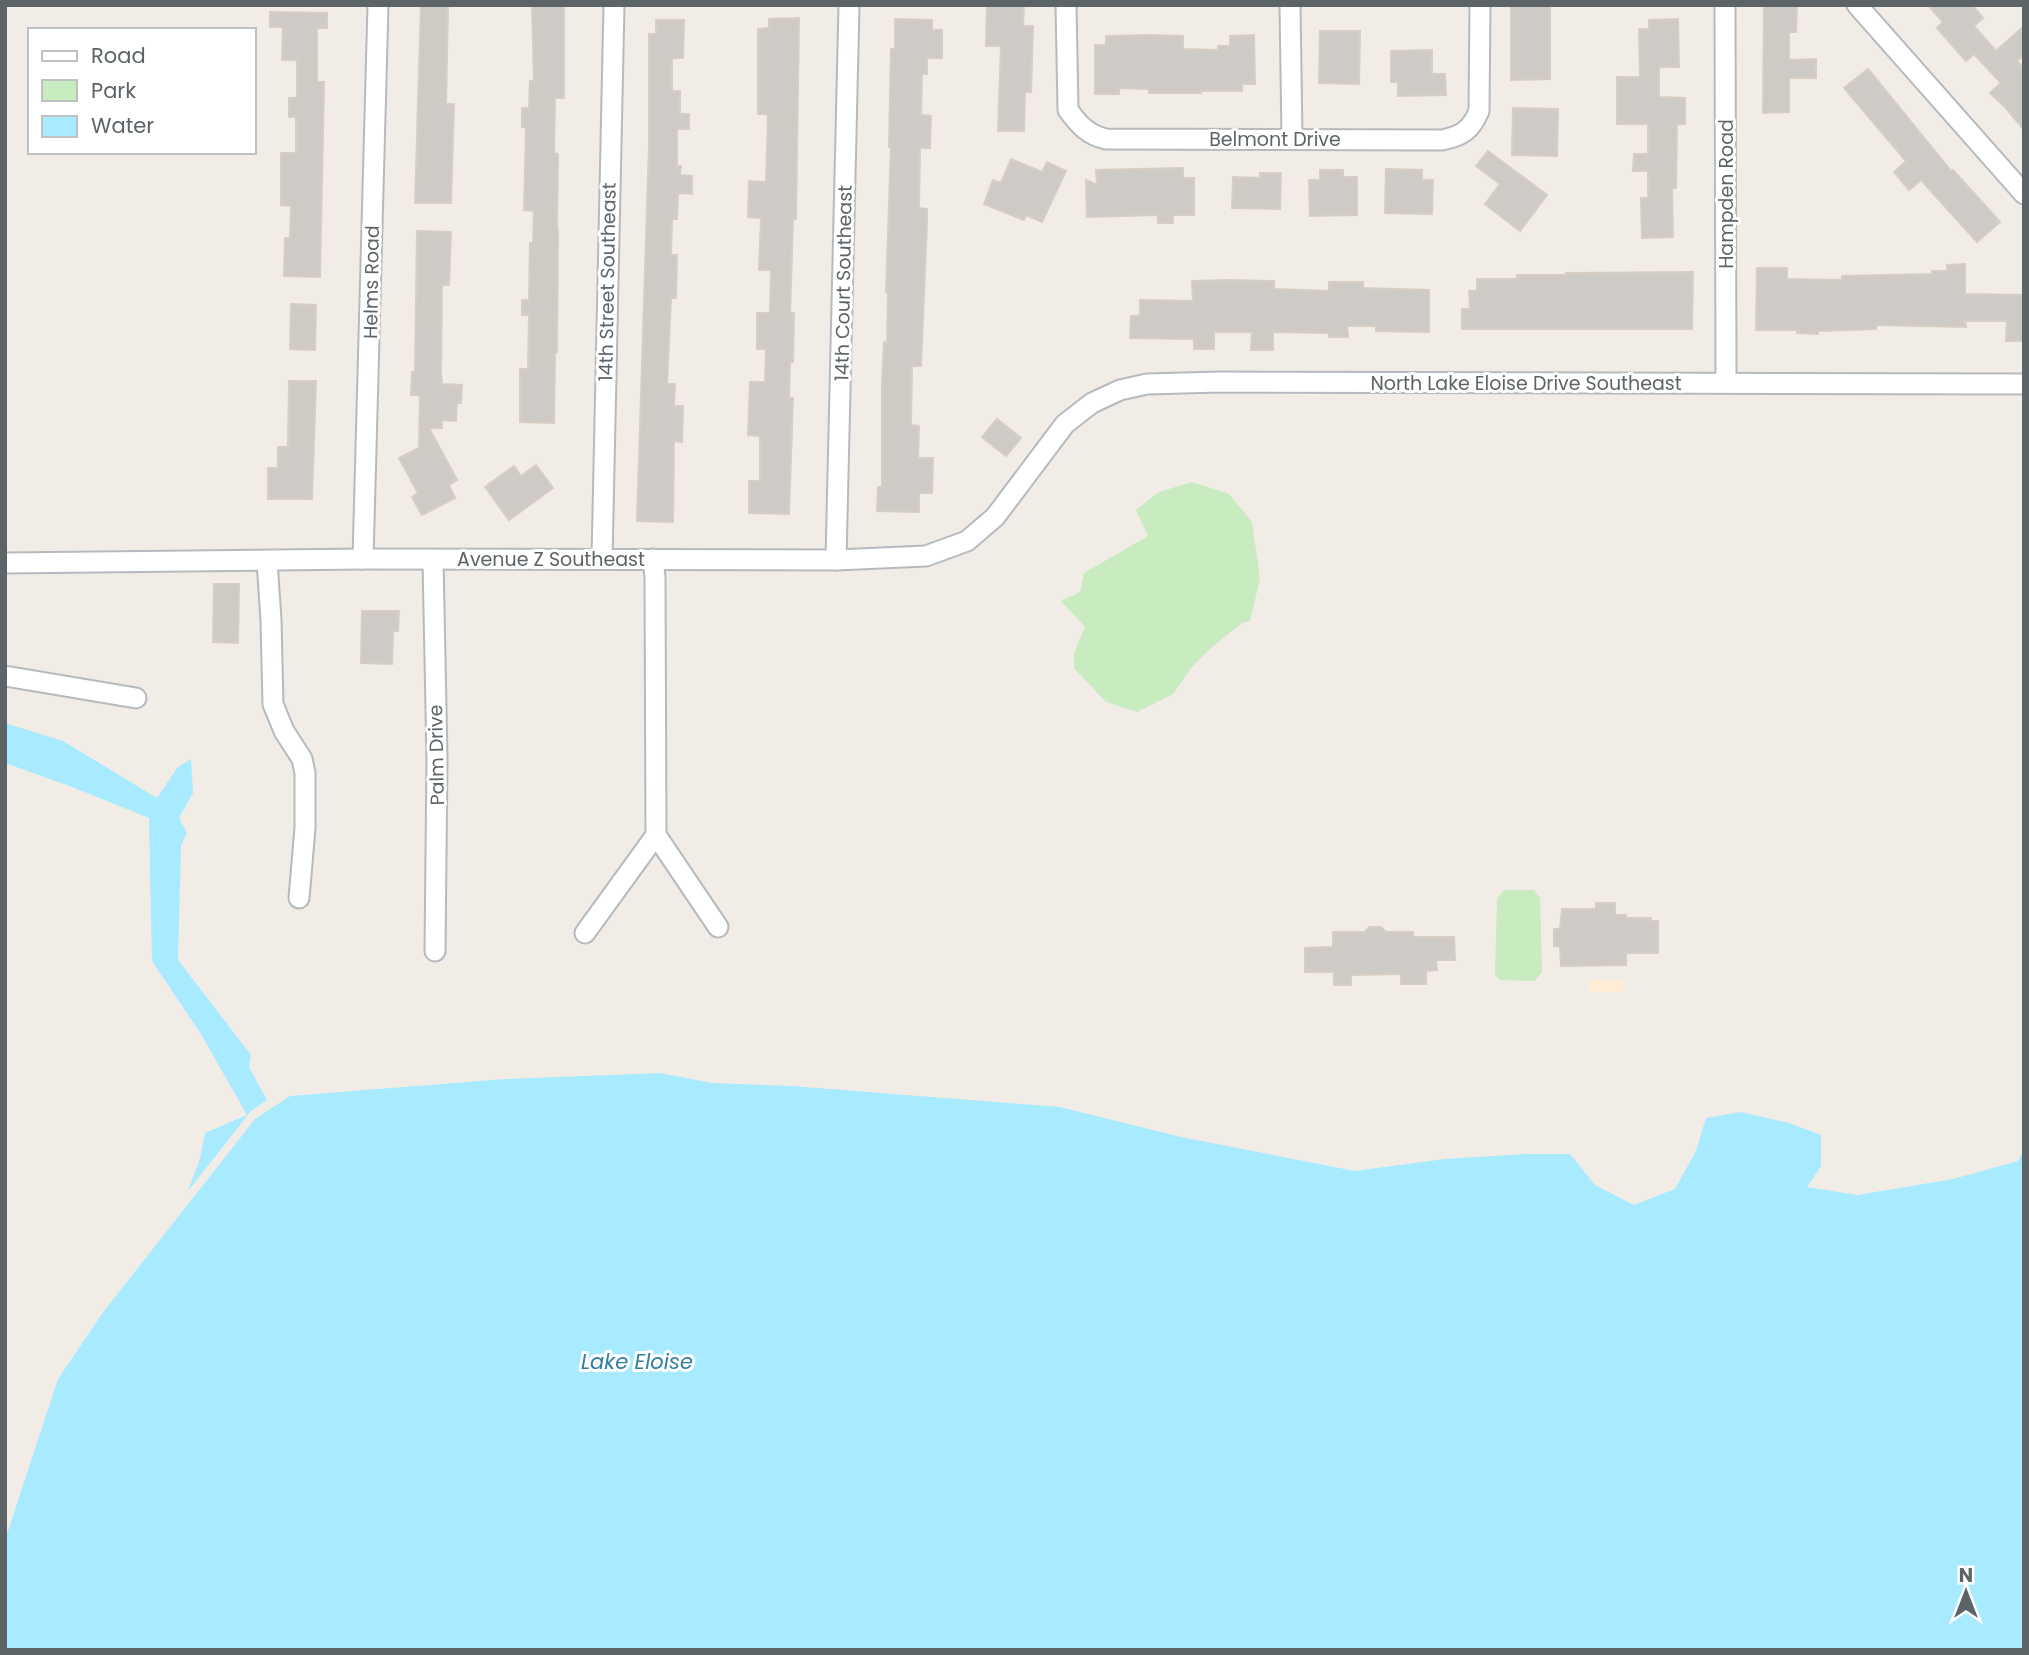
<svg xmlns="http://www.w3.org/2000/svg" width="2029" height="1655" font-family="Poppins,sans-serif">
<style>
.green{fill:#c9ebc0}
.sand{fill:#feecd4}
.water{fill:#a8eaff}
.building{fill:#cecac5;stroke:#d7cdc3;stroke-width:2}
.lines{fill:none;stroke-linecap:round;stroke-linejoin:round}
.minor-casing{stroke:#b6babe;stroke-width:23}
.minor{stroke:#fff;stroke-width:19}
.labels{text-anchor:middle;stroke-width:6;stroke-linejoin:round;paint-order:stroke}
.street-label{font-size:19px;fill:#5d6468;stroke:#fff}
.water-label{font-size:21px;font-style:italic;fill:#327da0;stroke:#fff}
</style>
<rect width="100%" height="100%" fill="#f1ede6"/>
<g class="green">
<polygon points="1192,482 1229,494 1252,522 1260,579 1250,621 1242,623 1212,647 1191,668 1173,694 1137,712 1106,702 1074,668 1074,653 1085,627 1061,601 1080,592 1084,573 1148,536 1136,510 1159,492"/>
<polygon points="1504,890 1534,890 1540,898 1542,972 1535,981 1500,980 1495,975 1497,899"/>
</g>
<rect class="sand" x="1589" y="980" width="34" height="12"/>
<g class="water">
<polygon points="5,723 63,741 157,798 177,768 191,759 193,793 179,818 187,833 181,846 178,960 251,1055 249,1067 267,1100 251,1111 188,1191 200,1159 205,1133 247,1115 201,1034 152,961 149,818 72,787 5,763"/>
<polygon points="660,1073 712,1083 792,1086 1060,1107 1181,1137 1355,1171 1445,1159 1525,1154 1570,1154 1595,1185 1634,1205 1675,1189 1696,1151 1706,1118 1741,1112 1789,1123 1821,1135 1821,1166 1807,1187 1857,1195 1953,1179 2018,1161 2024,1150 2024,1650 5,1650 5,1540 58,1379 104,1311 255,1119 290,1096 505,1079"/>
</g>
<g class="building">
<polygon points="421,5 448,6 446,104 454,104 451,203 415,203"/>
<polygon points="532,5 564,5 564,98 555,98 554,153 558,154 557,230 558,230 557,352 555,352 554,423 520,422 520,369 528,369 529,315 522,315 522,300 529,300 530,243 533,243 534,211 524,210 526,128 522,127 522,108 529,108 530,81 534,81"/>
<polygon points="987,5 1024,5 1023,26 1033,26 1031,92 1025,92 1024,131 998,131 1001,46 986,46"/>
<polygon points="1511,5 1550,5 1550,79 1511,80"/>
<polygon points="1764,5 1797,5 1796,32 1789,32 1789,60 1816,59 1816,78 1789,78 1789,112 1763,113"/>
<polygon points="1928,5 1972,5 1983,18 1974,26 1996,51 2024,26 2024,54 2017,61 2024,69 2024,130 2005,107 1990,93 2001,83 1974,54 1966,61 1937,28 1943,22"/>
<polygon points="270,12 327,13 327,28 317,28 317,82 324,82 320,277 284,276 285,238 290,238 291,206 281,205 281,153 296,153 296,117 289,117 289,98 297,98 297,60 282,60 283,27 270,27"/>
<polygon points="799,18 796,219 793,219 790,313 794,313 793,362 790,362 789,398 793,398 789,514 749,513 749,481 760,481 760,436 748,435 750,382 765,382 766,349 757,349 757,313 770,313 771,270 759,270 761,218 748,217 749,181 766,182 768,114 758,114 758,29 769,28 769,19"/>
<polygon points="895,19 932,20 932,30 942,30 942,58 927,58 927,74 922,74 921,115 931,116 930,148 920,148 919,208 927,209 927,223 921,366 912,366 911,425 919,426 918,458 933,458 932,493 919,493 919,512 877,511 878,487 882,487 882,384 884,342 887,343 888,292 886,292 891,147 889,147 891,49 895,49"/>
<polygon points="1678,19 1679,67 1659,67 1659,97 1685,98 1685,124 1677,124 1676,188 1672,188 1673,237 1642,238 1641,198 1648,198 1648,171 1633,171 1634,154 1648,154 1648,124 1617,124 1617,77 1640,77 1639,29 1649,29 1649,20"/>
<polygon points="656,20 684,20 683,58 672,58 672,91 680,91 680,114 689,114 689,129 677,129 677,166 681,166 680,175 692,176 692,194 678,193 677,219 672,219 671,255 677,255 676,298 671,298 667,384 675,384 674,406 683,406 682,442 674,441 673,522 637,521 649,144 649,34 656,34"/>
<polygon points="1320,31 1360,31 1359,84 1319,83"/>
<polygon points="1150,35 1183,36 1183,49 1218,50 1218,46 1230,46 1230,36 1254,35 1255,84 1242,84 1242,91 1201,91 1201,93 1149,93 1149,89 1119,88 1119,94 1095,94 1095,45 1106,45 1106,36"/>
<polygon points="1432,50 1432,74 1445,74 1446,95 1398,96 1398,82 1391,82 1391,51"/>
<polygon points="1868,69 1951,171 1953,170 2000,222 1977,242 1921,180 1909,190 1894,172 1906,161 1844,88"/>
<polygon points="1513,108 1558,109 1557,156 1512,155"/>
<polygon points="1488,151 1547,195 1520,231 1485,204 1500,184 1476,166"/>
<polygon points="1011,159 1042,172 1047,162 1066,171 1042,222 1026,215 1024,220 984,204 993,180 1001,183"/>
<polygon points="1183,168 1183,178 1194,178 1194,215 1173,215 1173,223 1158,223 1158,215 1087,217 1086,180 1097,185 1096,170"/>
<polygon points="1386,169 1422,170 1422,180 1433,180 1432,214 1385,213"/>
<polygon points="1320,170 1343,170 1343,177 1357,177 1357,215 1310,216 1309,180 1320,180"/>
<polygon points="1260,173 1281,173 1280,209 1232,208 1233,177 1260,178"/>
<polygon points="417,231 451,232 449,285 442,285 441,373 442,384 462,385 461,403 457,403 456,421 442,420 442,428 429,428 457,480 449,485 455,498 422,515 412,497 418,493 399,458 419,448 420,395 411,395 412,372 415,372"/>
<polygon points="1965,264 1965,294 2024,295 2024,341 2006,341 2007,321 1965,321 1966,327 1876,325 1876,329 1818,331 1818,334 1797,333 1797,330 1756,330 1757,268 1787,268 1787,279 1842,280 1842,276 1932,274 1932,271 1947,271 1947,265"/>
<polygon points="1693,272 1692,329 1462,329 1462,309 1470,309 1469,291 1477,291 1477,279 1517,279 1517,275 1566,275 1566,273"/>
<polygon points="1231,280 1274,281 1274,289 1329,291 1329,282 1363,282 1363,288 1429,290 1429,332 1376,331 1376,326 1347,326 1348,337 1329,337 1329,333 1273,332 1273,350 1251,350 1252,332 1214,332 1214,349 1194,349 1194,339 1130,338 1131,316 1140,316 1140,300 1193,301 1192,281"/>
<polygon points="291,304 316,305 315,350 290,349"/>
<polygon points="289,381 316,381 312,499 268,499 268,468 278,468 278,447 288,447"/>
<polygon points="997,419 1021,438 1006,456 982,437"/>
<polygon points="536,465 553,488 509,520 485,487 514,466 521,476"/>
<polygon points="214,584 239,584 238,643 213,642"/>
<polygon points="362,611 399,611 398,631 393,631 392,664 361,663"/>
<polygon points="1596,903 1615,903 1615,915 1626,915 1626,918 1651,918 1651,921 1658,921 1658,953 1626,953 1626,965 1561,966 1560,946 1554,946 1554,929 1560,929 1562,909 1596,909"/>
<polygon points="1369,927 1381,927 1386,932 1413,932 1413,937 1454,937 1455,960 1436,960 1437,970 1426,971 1426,984 1401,984 1401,974 1351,975 1351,985 1334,985 1334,972 1305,972 1305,948 1333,947 1333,932 1365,932"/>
</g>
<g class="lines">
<defs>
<g id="minor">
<path d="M1066 5 1068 110C1079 125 1088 135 1106 139L1442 140C1462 136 1471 130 1479 111L1480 5"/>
<polyline points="1290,5 1292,139"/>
<polyline points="1725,5 1726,382"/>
<polyline points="1857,5 2024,194"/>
<polyline points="363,559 378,5"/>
<polyline points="602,559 614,5"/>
<polyline points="433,560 437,759 435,951"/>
<polyline points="836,560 849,5"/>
<polyline points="267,561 271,620 273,704 284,731 302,759 305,773 305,828 299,898"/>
<polyline points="5,563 363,559 836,560 926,556 967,541 995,517 1065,424 1092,403 1120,390 1147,384 1219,382 2024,384"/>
<polyline points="5,676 136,698"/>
<polyline points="656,835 718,927"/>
<polyline points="585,933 656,835 655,577 653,559"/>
</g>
</defs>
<use href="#minor" class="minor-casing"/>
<use href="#minor" class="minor"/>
</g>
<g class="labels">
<g class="street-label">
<text x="1275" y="146">Belmont Drive</text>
<text transform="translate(1726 194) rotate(-90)" y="7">Hampden Road</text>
<text transform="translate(371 282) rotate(-89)" y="7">Helms Road</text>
<text transform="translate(607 282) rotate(-89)" y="7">14th Street Southeast</text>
<text transform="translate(843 283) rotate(-89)" y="7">14th Court Southeast</text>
<text x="1526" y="390">North Lake Eloise Drive Southeast</text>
<text x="551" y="566">Avenue Z Southeast</text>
<text transform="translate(436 755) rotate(-91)" y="7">Palm Drive</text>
</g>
<g class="water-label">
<text x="637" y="1369">Lake Eloise</text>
</g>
</g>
<rect width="2029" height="1655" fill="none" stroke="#5d6468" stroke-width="14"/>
<rect x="28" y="28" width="228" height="126" fill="#ffffff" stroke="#bec1c3" stroke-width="2"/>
<rect x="42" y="51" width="35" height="10" fill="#ffffff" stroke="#bec1c3" stroke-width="2"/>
<text x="91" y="63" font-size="21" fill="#5d6468">Road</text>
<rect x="42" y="80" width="35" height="21" fill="#c9ebc0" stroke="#bec1c3" stroke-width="2"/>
<text x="91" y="98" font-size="21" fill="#5d6468">Park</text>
<rect x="42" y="116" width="35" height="21" fill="#a8eaff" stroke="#bec1c3" stroke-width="2"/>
<text x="91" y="133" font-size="21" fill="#5d6468">Water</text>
<g transform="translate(1966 1592)" stroke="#ffffff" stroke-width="5" paint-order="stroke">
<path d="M0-5L12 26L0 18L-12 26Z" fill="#5d6468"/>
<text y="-10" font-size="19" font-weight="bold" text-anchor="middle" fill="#5d6468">N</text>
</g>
</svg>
